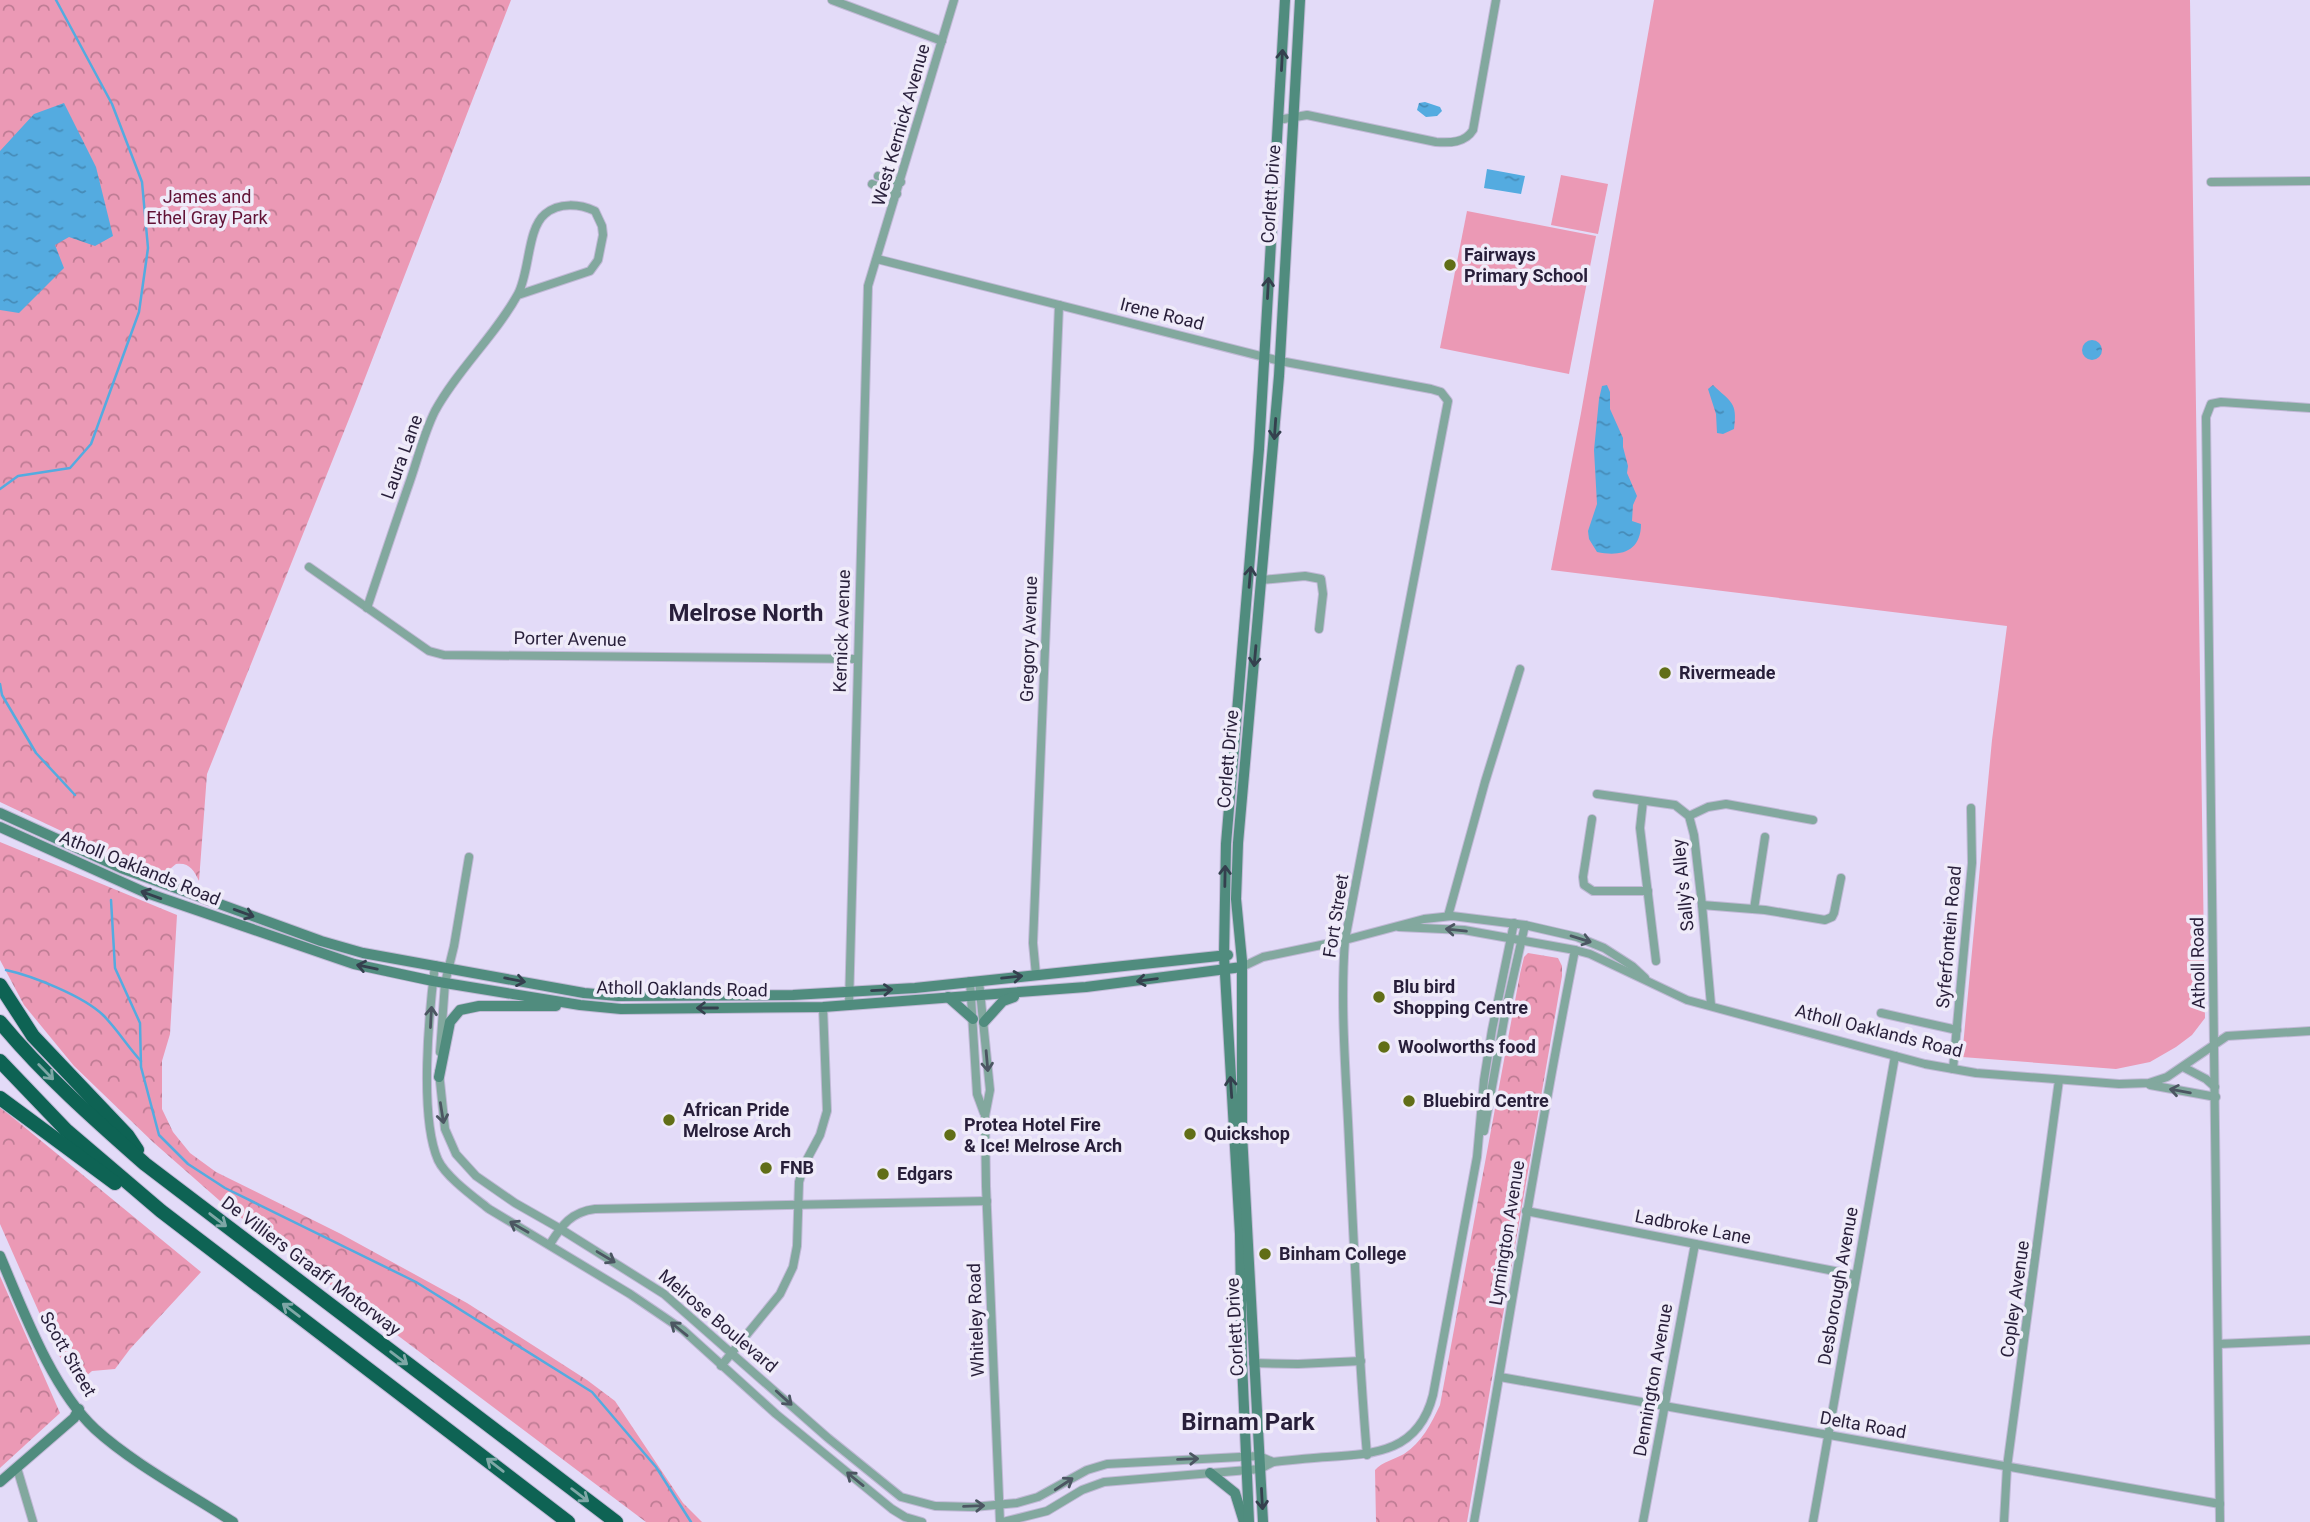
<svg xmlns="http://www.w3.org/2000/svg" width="2310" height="1522" font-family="Roboto,sans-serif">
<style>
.grass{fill:#eb99b5}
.forest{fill:url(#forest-crowns)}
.water{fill:url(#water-ripples)}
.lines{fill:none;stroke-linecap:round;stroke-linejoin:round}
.stream{stroke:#54abe0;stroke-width:2.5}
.street-casing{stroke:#c1b9d6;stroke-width:10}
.secondary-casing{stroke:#c1b9d6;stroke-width:12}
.highway-casing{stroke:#c1b9d6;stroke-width:16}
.street{stroke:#82a89e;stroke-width:8}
.secondary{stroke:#508c7e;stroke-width:10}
.highway{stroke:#0e6354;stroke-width:14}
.oneway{stroke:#34404e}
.oneway2{stroke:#4c5662}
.oneway3{stroke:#7ea7a6}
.poi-dot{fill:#616e17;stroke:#efebf9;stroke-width:2.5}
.labels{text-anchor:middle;stroke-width:7;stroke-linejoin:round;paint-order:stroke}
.street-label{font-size:18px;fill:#281f3a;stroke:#efebf9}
.park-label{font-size:18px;fill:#611236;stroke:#efebf9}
.poi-label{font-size:18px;font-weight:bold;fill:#281f3a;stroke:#efebf9;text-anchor:start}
.district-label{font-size:24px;font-weight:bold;fill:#281f3a;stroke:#efebf9}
</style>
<defs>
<pattern id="forest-crowns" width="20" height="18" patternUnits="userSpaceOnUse" patternTransform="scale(1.75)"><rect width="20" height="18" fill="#eb99b5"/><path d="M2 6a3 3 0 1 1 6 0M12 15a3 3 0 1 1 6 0" fill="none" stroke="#be7c94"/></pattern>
<pattern id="water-ripples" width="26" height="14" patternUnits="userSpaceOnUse" patternTransform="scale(1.75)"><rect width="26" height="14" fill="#54abe0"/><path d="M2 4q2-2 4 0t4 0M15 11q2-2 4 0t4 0" fill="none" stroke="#468bb7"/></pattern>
</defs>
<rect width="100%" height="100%" fill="#e3dbf8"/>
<g class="grass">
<polygon points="1654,0 2190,0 2205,1018 2192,1035 2176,1047 2150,1062 2116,1069 1962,1057 1992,740 2007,626 1551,570 1581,413"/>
<polygon points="1561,175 1608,184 1598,234 1551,225"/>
<polygon points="1467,211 1596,236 1569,374 1440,348"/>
</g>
<g class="forest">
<path d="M0 0H511L355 404 207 774 199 881C194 870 189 862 176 864L165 873 108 853 0 802Z"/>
<polygon points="0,842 177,915 170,1034 162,1061 162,1109 173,1132 190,1153 216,1172 341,1234 467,1303 587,1380 615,1401 683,1503 702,1522 646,1522 228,1208 153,1142 74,1066 24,1005 0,960"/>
<path d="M1528 953 1558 958 1562 966V976L1467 1522H1376L1375 1470C1382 1462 1395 1459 1404 1454 1422 1442 1431 1424 1440 1405L1520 974 1524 957Z"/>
<polygon points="0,1107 201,1272 130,1349 115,1369 92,1371 79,1382 57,1353 0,1224"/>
<polygon points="0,1276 60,1413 0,1468"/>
</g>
<g class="water">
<polygon points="1425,102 1440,107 1442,111 1437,116 1426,117 1417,110 1419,103"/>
<polygon points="64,103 96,167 113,236 95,246 69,237 55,245 64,268 19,313 0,310 0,151 34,114"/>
<polygon points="1487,169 1525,176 1521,194 1484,188"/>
<circle cx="2092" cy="350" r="10"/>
<path d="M1607 385 1610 392V409L1623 438V447L1628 466 1627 473 1637 496 1633 505 1632 521 1641 524C1641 552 1620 557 1597 552L1589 539 1588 531 1597 504 1594 450 1599 399 1602 386Z"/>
<path d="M1713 385C1730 402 1738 401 1734 429L1723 434 1717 433 1716 414 1708 389Z"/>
</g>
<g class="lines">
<g class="stream">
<polyline points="0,489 18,476 70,468 91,444 139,312 148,248 142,182 112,104 56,0"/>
<polyline points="0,684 2,695 36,753 75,795"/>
<polyline points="111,900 115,968 140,1023 141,1067 159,1135 188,1164 225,1188 416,1282 592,1392 656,1467 691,1522"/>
<path d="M6 970C33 976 83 996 103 1015 117 1029 128 1047 141 1061"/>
</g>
<defs>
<g id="street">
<polyline points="832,0 942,41"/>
<path d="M1278 120 1307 115 1436 142C1450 143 1465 143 1473 130L1496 0"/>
<polyline points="878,176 901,182"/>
<polyline points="2211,182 2310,181"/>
<polyline points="872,184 897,194"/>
<path d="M877 259 1280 361 1431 389 1441 392 1448 401 1345 940C1340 1007 1346 1074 1349 1142 1354 1246 1358 1350 1367 1455"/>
<polyline points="309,567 429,651 444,655 857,659"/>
<polyline points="1262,580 1305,576 1321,579 1323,594 1319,629"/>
<path d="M367 608C381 566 395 524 410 481 418 458 424 433 435 411 458 369 495 336 518 294 530 271 527 229 545 214 559 202 580 204 595 211L602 226 603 235 598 260 590 271 518 295"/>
<polyline points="1597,794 1675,805 1689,816 1694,835 1702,905 1711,1005"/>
<polyline points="1643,801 1640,828 1656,961"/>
<polyline points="1689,816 1708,807 1726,804 1813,820"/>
<polyline points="1592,819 1583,877 1584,885 1593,891 1648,891"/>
<polyline points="1702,905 1765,910 1825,920 1832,917 1834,913 1841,878"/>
<polyline points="1754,909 1765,837"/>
<polyline points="1448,916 1485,782 1520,669"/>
<polyline points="1399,927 1464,930 1575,950 1590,954 1687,1000 1925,1064 1976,1073 2119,1084 2149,1083 2167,1077 2227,1036 2310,1031"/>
<path d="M435 965C429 1013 419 1116 438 1160 446 1177 474 1197 489 1209L630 1294 683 1330 776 1414 892 1509 905 1517 922 1522"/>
<polyline points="1242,967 1263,957 1345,940 1424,919 1452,916 1525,925 1577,937 1604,948 1632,966 1645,978"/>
<polyline points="1036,975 1033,943 1059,305"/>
<polyline points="970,981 977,1094 984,1113"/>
<polyline points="979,981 990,1090 985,1116 986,1186 1000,1522"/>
<polyline points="849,1006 868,286 954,0"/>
<polyline points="1881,1013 1957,1030"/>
<polyline points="440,1052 445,983 454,946 469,857"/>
<polyline points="2183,1067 2206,1079 2215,1087"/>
<polyline points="1953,1069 1972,863 1971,808"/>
<polyline points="439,1072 445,1129 456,1154 476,1176 515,1203 559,1228 664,1294 828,1438 901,1497 935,1506 973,1507 1017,1503 1038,1497 1087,1470 1107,1464 1259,1456 1273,1462"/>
<polyline points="2150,1085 2216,1097"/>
<polyline points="1484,1131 1506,1009 1525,925"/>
<polyline points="1526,1211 1855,1275"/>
<path d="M550 1244C562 1225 571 1212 595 1209L987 1201"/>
<polyline points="2218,1344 2310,1340"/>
<polyline points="1253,1363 1298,1364 1361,1361"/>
<polyline points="721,1366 780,1294 793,1267 797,1246 799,1182 804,1165 820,1135 827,1111 823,1007"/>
<polyline points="1500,1377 2220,1504"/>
<polyline points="17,1468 33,1522"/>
<path d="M1003 1522 1047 1511 1082 1490 1104 1482 1260 1469 1273 1462C1291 1460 1309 1458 1327 1457 1377 1454 1419 1451 1433 1395L1477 1157 1484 1080 1492 1030 1514 923"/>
<path d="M1474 1522C1508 1331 1537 1140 1575 950"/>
<polyline points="1643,1522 1695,1244"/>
<polyline points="1813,1522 1895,1056"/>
<polyline points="2004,1522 2007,1467 2059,1080"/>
<polyline points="2220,1522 2206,417 2211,404 2221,402 2310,408"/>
</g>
<g id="secondary">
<polyline points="0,813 121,868 321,941 363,953 584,993 618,996 793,995 915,988 1228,955"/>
<polyline points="0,827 144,892 354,964 433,981 580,1005 621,1009 823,1007 1086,987 1242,967"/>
<polyline points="948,997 973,1019"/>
<polyline points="984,1022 1003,1001 1014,997"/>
<polyline points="439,1077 450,1022 460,1010 479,1006 556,1006"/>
<path d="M0 1256C23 1310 52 1389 95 1429 132 1463 190 1494 233 1522"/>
<polyline points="1210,1473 1235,1493 1244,1522"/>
<polyline points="0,1482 74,1418 79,1409"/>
<polyline points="1249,1522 1242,1362 1240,1234 1224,956 1226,844 1259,449 1285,0"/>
<polyline points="1263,1522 1242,1134 1242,961 1236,899 1238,843 1279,376 1300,0"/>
</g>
<g id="highway">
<polyline points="0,985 33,1036 127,1135 137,1150"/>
<path d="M0 1022C43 1074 94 1119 145 1164L616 1522"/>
<polyline points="0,1061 66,1130 161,1211 568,1522"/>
<polyline points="0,1098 115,1183"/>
</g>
</defs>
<use href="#street" class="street-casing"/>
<use href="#secondary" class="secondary-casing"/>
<use href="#highway" class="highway-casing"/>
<use href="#street" class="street"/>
<use href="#secondary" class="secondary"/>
<use href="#highway" class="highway"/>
</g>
<defs><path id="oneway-shaft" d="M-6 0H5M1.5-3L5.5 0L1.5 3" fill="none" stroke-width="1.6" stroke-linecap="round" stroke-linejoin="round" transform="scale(1.75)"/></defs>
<g class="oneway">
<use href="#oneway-shaft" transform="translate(1282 60) rotate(-87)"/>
<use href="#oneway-shaft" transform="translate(1268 288) rotate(-87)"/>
<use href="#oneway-shaft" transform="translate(1275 429) rotate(94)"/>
<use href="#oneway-shaft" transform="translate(1250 577) rotate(-85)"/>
<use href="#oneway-shaft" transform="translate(1255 656) rotate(95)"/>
<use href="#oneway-shaft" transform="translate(1225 876) rotate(-89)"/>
<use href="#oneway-shaft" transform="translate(151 895) rotate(-160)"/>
<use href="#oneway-shaft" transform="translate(244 913) rotate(20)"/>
<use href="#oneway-shaft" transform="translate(367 967) rotate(-168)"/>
<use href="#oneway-shaft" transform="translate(1012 977) rotate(-6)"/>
<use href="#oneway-shaft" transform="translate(515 980) rotate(11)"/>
<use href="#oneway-shaft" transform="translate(1147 980) rotate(172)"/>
<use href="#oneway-shaft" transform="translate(882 990) rotate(-3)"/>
<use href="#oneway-shaft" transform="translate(707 1008) rotate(180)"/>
<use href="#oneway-shaft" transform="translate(1231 1087) rotate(-94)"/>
<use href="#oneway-shaft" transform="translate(1262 1499) rotate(87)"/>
</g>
<g class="oneway2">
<use href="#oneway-shaft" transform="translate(1456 930) rotate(-174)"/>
<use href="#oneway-shaft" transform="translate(1581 939) rotate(17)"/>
<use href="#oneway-shaft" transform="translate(431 1017) rotate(-87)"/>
<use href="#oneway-shaft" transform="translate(987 1061) rotate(85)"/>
<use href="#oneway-shaft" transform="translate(2180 1091) rotate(-170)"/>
<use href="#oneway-shaft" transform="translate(442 1113) rotate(81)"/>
<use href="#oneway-shaft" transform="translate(519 1227) rotate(-150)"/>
<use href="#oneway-shaft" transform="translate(606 1257) rotate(31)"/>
<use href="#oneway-shaft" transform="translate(679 1329) rotate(-141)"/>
<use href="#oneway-shaft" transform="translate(784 1398) rotate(42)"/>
<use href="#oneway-shaft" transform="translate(1188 1459) rotate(-2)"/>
<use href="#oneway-shaft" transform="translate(855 1479) rotate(-141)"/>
<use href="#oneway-shaft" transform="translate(1064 1484) rotate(-33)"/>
<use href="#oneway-shaft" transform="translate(974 1506) rotate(-2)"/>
</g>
<g class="oneway3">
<use href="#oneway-shaft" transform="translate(46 1072) rotate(46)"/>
<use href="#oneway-shaft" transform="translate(218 1220) rotate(38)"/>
<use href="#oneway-shaft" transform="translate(291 1310) rotate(-143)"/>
<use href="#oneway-shaft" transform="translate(399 1358) rotate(37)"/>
<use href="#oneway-shaft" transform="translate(495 1465) rotate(-142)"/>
<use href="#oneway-shaft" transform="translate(580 1495) rotate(37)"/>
</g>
<g class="poi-dot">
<circle cx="1450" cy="265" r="7"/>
<circle cx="1665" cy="673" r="7"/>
<circle cx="1379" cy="997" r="7"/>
<circle cx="1384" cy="1047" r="7"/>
<circle cx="1409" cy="1101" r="7"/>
<circle cx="669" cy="1120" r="7"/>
<circle cx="1190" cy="1134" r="7"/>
<circle cx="950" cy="1135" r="7"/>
<circle cx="766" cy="1168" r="7"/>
<circle cx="883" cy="1174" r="7"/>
<circle cx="1265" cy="1254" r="7"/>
</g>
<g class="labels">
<g class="street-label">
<text transform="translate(901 125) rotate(-74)" y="6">West Kernick Avenue</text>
<text transform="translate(1271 194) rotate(-86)" y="6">Corlett Drive</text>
<text transform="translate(1162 314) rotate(14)" y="6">Irene Road</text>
<text transform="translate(402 457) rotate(-70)" y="6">Laura Lane</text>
<text transform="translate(842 631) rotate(-88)" y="6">Kernick Avenue</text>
<text transform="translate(570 639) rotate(1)" y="6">Porter Avenue</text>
<text transform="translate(1029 639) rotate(-88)" y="6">Gregory Avenue</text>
<text transform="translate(1228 759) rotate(-85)" y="6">Corlett Drive</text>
<text transform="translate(140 868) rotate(22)" y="6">Atholl Oaklands Road</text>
<text transform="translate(1683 885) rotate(-96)" y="6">Sally's Alley</text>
<text transform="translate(1336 916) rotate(-81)" y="6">Fort Street</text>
<text transform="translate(1949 937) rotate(-85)" y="6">Syferfontein Road</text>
<text transform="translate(2198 963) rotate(-91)" y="6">Atholl Road</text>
<text transform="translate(682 989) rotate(1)" y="6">Atholl Oaklands Road</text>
<text transform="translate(1879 1031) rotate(14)" y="6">Atholl Oaklands Road</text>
<text transform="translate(1693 1227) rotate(11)" y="6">Ladbroke Lane</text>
<text transform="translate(1507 1233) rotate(-81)" y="6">Lymington Avenue</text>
<text transform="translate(311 1266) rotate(37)" y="6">De Villiers Graaff Motorway</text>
<text transform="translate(1838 1286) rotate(-80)" y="6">Desborough Avenue</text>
<text transform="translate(2015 1299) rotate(-82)" y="6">Copley Avenue</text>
<text transform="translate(976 1320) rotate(-92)" y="6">Whiteley Road</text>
<text transform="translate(718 1321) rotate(40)" y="6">Melrose Boulevard</text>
<text transform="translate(1235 1327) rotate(-93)" y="6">Corlett Drive</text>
<text transform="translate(68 1354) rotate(60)" y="6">Scott Street</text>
<text transform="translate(1653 1380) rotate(-80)" y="6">Dennington Avenue</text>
<text transform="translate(1863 1425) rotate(10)" y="6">Delta Road</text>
</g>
<g class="park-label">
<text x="207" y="203">James and<tspan x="207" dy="21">Ethel Gray Park</tspan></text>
</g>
<g class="poi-label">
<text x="1464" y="261">Fairways<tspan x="1464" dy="21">Primary School</tspan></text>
<text x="1679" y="679">Rivermeade</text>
<text x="1393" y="993">Blu bird<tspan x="1393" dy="21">Shopping Centre</tspan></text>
<text x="1398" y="1053">Woolworths food</text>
<text x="1423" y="1107">Bluebird Centre</text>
<text x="683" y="1116">African Pride<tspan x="683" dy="21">Melrose Arch</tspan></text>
<text x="964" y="1131">Protea Hotel Fire<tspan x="964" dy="21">&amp; Ice! Melrose Arch</tspan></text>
<text x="1204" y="1140">Quickshop</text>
<text x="780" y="1174">FNB</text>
<text x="897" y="1180">Edgars</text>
<text x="1279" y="1260">Binham College</text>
</g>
<g class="district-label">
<text x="746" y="621">Melrose North</text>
<text x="1248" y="1430">Birnam Park</text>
</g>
</g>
</svg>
